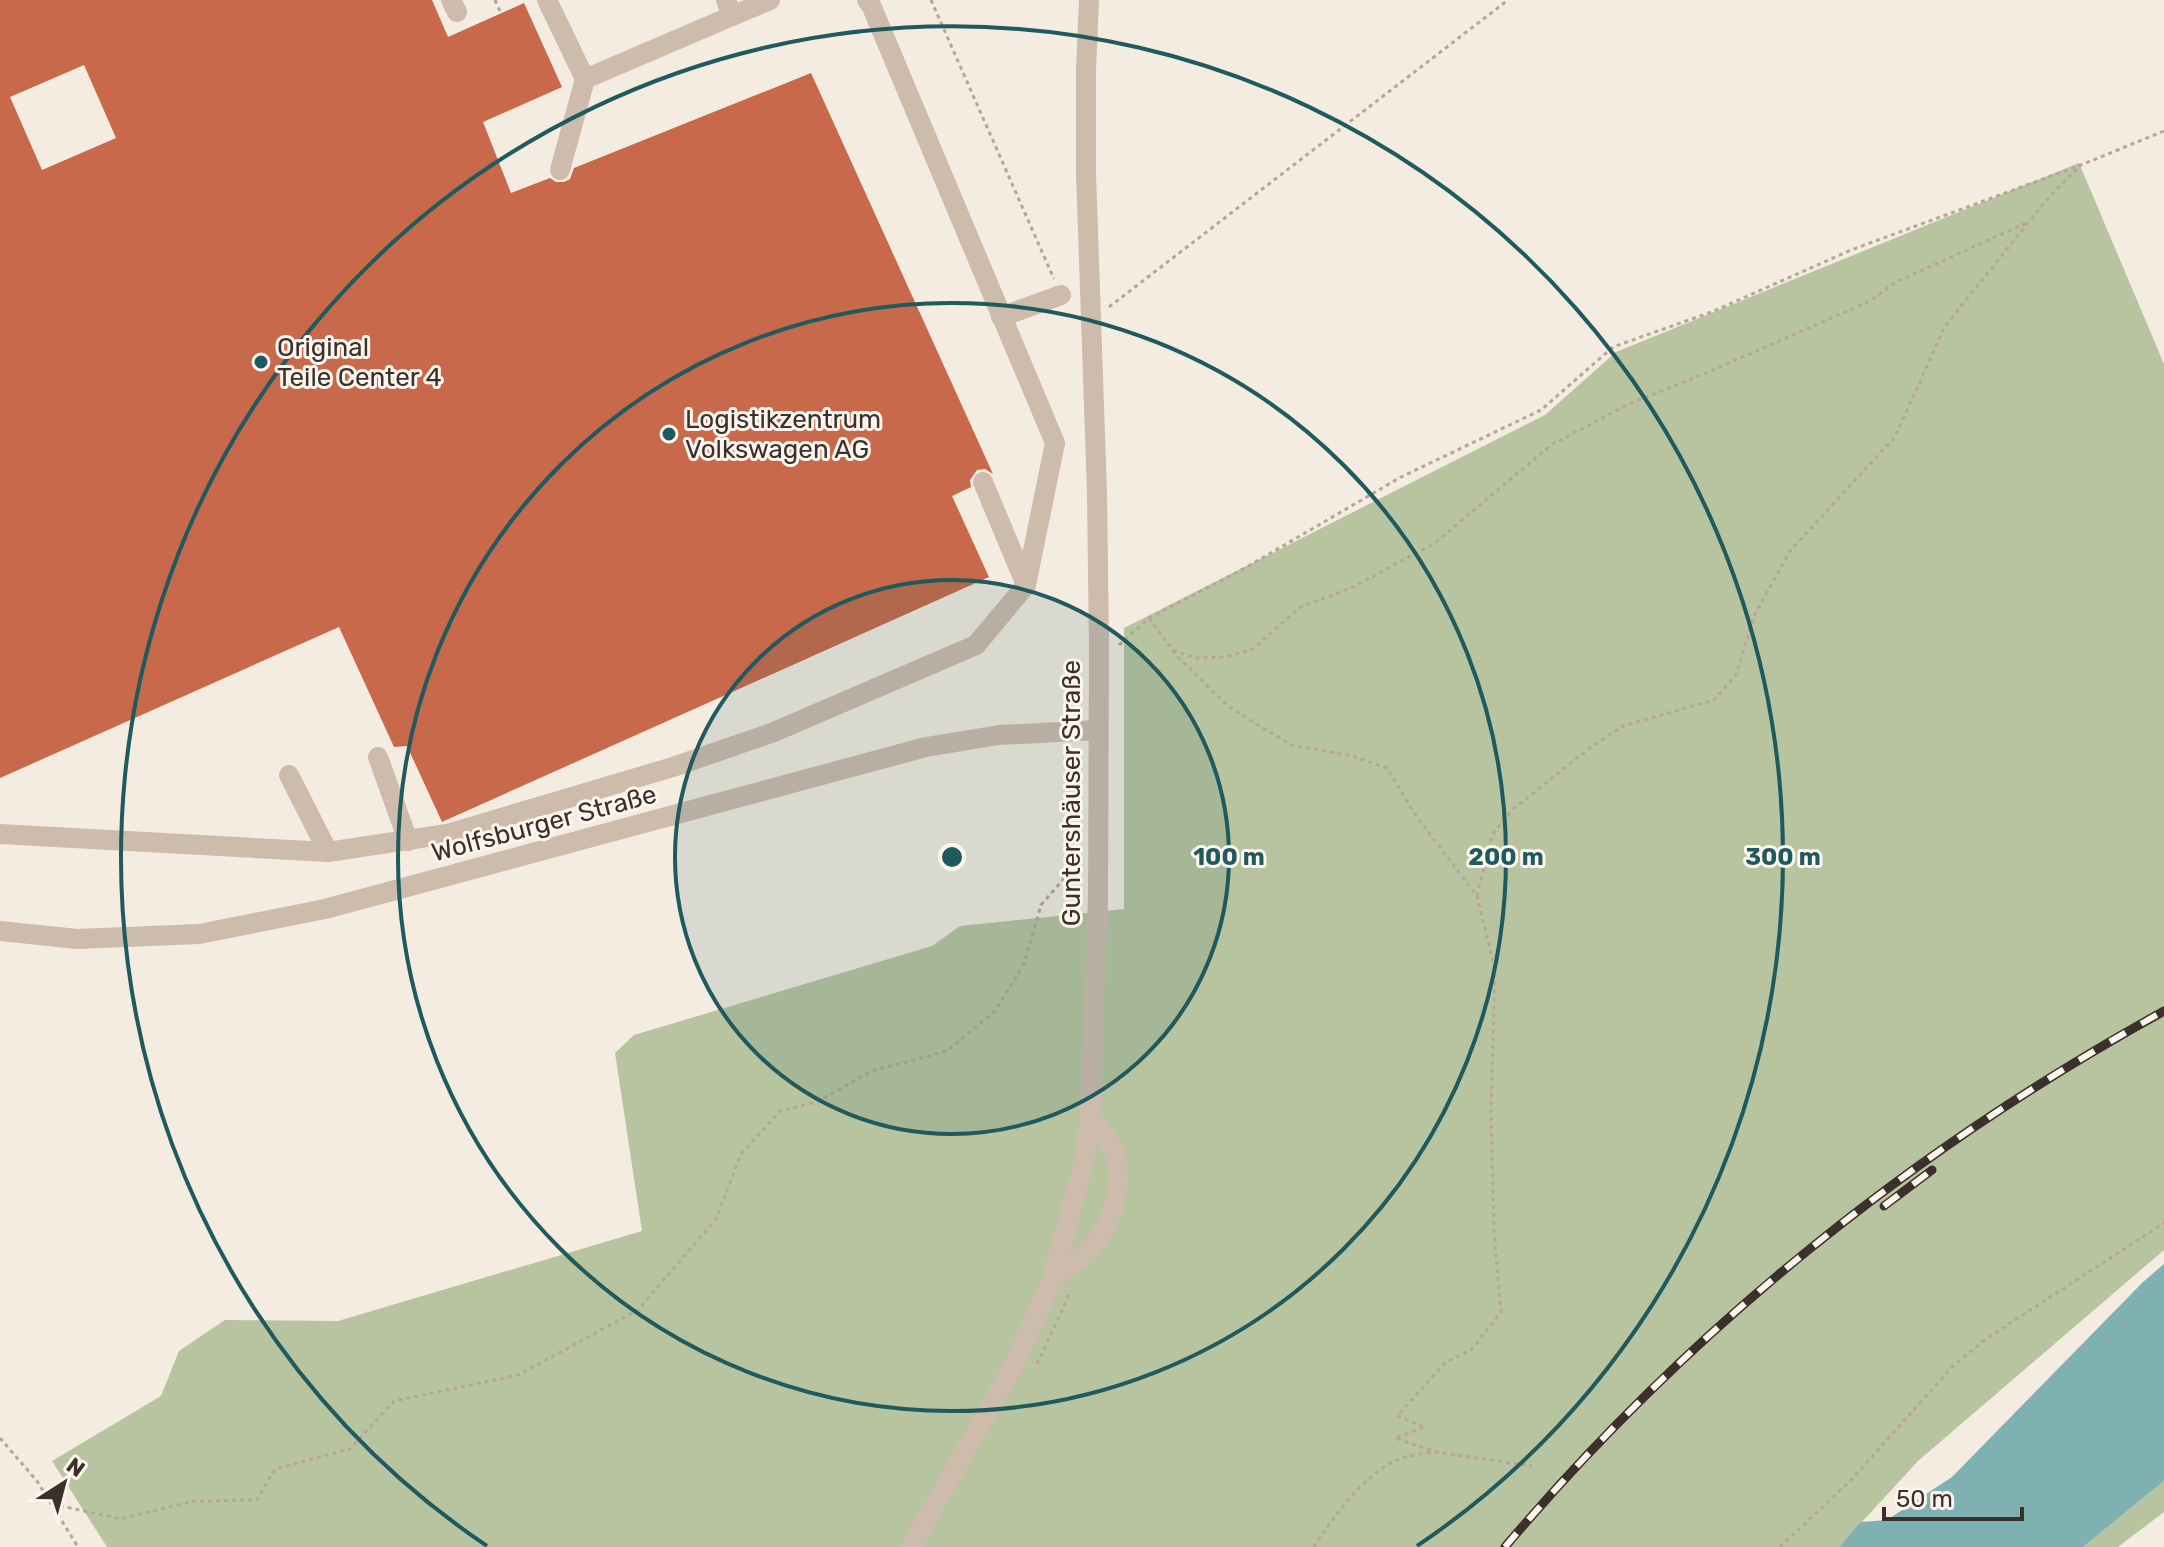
<svg xmlns="http://www.w3.org/2000/svg" width="2164" height="1547" font-family="Rubik,sans-serif">
<style>
.green{fill:#b8c4a0}
.water{fill:#7fb0b2}
.building{fill:#c8694b;fill-rule:evenodd}
.lines{fill:none;stroke-linecap:round;stroke-linejoin:round}
.path{stroke:#b9a596;stroke-width:3;stroke-dasharray:4 4;stroke-linecap:butt}
.minor{stroke:#cdbbac;stroke-width:20}
.rail-casing{stroke:#3b302b;stroke-width:9}
.rail{stroke:#fbf5ee;stroke-width:6;stroke-dasharray:18;stroke-linecap:butt}
.ring{fill:none;stroke:#1f5a5e;stroke-width:4}
.poi-dot{fill:#1f5a5e;stroke:#fbf5ee;stroke-width:3}
.labels{text-anchor:middle;stroke-width:6;stroke-linejoin:round;paint-order:stroke}
.poi-label{font-size:26px;fill:#3b302b;stroke:#fbf5ee;text-anchor:start}
.street-label{font-size:26px;fill:#3b302b;stroke:#fbf5ee}
.centre{fill:#1f5a5e;stroke:#fbf5ee;stroke-width:4}
.ring-label{font-size:24px;text-anchor:middle;font-weight:bold;fill:#1f5a5e;stroke:#fbf5ee;stroke-width:6;stroke-linejoin:round;paint-order:stroke}
</style>
<rect width="100%" height="100%" fill="#f4ebe1"/>
<g class="green">
<polygon points="2079,163 2164,364 2164,1250 1918,1461 1839,1547 107,1547 52,1461 161,1396 179,1351 225,1320 338,1321 642,1231 615,1053 634,1035 932,946 960,926 1124,909 1124,628 1545,415 1616,352"/>
<polygon points="2164,1481 2164,1512 2118,1547 2083,1547"/>
</g>
<polygon class="water" points="2164,1264 2164,1481 2083,1547 1839,1547 1861,1522 1887,1520 1952,1477 2143,1282"/>
<path class="building" d="M0 0H432L448 37 524 3 562 87 483 122 511 193 550 178 556 182H564L570 179 574 168 811 73 993 474 985 469 977 470 970 480 971 487 952 496 989 577 444 821 442 822 407 746 394 747 339 627 0 778ZM84 65 116 138 42 170 10 97Z"/>
<g class="lines">
<g class="path">
<polyline points="495,0 501,13"/>
<polyline points="931,0 1054,279"/>
<polyline points="1109,307 1508,0"/>
<polyline points="1149,618 1177,656 1229,707 1291,745 1352,756 1387,768 1414,813 1477,896 1495,970 1491,1111 1494,1233 1501,1312 1471,1350 1445,1363 1397,1416 1425,1427 1395,1438 1436,1452 1532,1466"/>
<polyline points="1119,645 1149,618 1245,568 1401,477 1541,410 1613,347 1714,311 1851,250 2081,165 2164,131"/>
<polyline points="1173,650 1195,658 1225,657 1253,649 1299,608 1353,587 1435,543 1551,445 1629,404 1704,374 1870,301 1896,282 2026,223"/>
<polyline points="1477,896 1492,835 1511,811 1587,750 1623,726 1714,700 1736,675 1754,616 1790,551 1895,437 1945,326 2049,197 2080,166"/>
<polyline points="1037,1364 1071,1291"/>
<polyline points="0,1438 37,1481 78,1547"/>
<polyline points="52,1504 121,1519 193,1501 257,1500 275,1469 350,1449 394,1401 518,1375 638,1310 716,1219 741,1154 780,1111 817,1102 872,1071 947,1051 995,1011 1024,964 1041,905 1067,875 1079,871"/>
<path d="M1314 1547C1330 1520 1367 1472 1397 1460 1408 1455 1422 1454 1434 1452"/>
<polyline points="1780,1547 1851,1480 1954,1365 1986,1339 2164,1223"/>
</g>
<g class="minor">
<polyline points="451,0 457,12"/>
<polyline points="547,0 585,79 732,16 726,0"/>
<polyline points="732,16 770,0"/>
<polyline points="560,170 585,79"/>
<polyline points="1001,317 1061,295"/>
<polyline points="983,482 1026,585"/>
<polyline points="378,757 408,841"/>
<polyline points="289,775 328,852"/>
<polyline points="0,834 328,852 447,834 673,767 774,732 976,645 1026,585 1055,443 871,5 867,0"/>
<polyline points="0,931 77,939 199,934 325,909 926,747 999,735 1098,730"/>
<path d="M1052 1279C1064 1270 1077 1262 1087 1252 1110 1231 1123 1189 1116 1159 1113 1143 1100 1129 1090 1117"/>
<polyline points="911,1547 1014,1365 1052,1279 1084,1162 1090,1117 1098,899 1099,649 1097,493 1086,173 1086,70 1089,0"/>
</g>
<defs>
<g id="rail">
<polyline points="1884,1206 1932,1170"/>
<path d="M1505 1547C1689 1329 1915 1148 2164 1011"/>
</g>
</defs>
<use href="#rail" class="rail-casing"/>
<use href="#rail" class="rail"/>
</g>
<circle cx="952" cy="857" r="277" fill="#1f5a5e" fill-opacity=".12"/>
<g class="ring">
<circle cx="952" cy="857" r="277"/>
<circle cx="952" cy="857" r="554"/>
<path d="M487 1546A831 831 0 1 1 1417 1546"/>
</g>
<g class="poi-dot">
<circle cx="261" cy="362" r="8"/>
<circle cx="669" cy="434" r="8"/>
</g>
<g class="labels">
<g class="poi-label">
<text x="277" y="356">Original<tspan x="277" dy="30">Teile Center 4</tspan></text>
<text x="685" y="428">Logistikzentrum<tspan x="685" dy="30">Volkswagen AG</tspan></text>
</g>
<g class="street-label">
<text transform="translate(1071 793) rotate(-90)" y="9">Guntershäuser Straße</text>
<text transform="translate(544 823) rotate(-15)" y="9">Wolfsburger Straße</text>
</g>
</g>
<circle cx="952" cy="857" r="12" class="centre"/>
<g class="ring-label">
<text x="1229" y="865">100 m</text>
<text x="1506" y="865">200 m</text>
<text x="1783" y="865">300 m</text>
</g>
<g transform="translate(64 1483) rotate(36)" stroke="#fbf5ee" stroke-width="6" paint-order="stroke">
<path d="M0-6L14 30L0 20L-14 30Z" fill="#3b302b"/>
<text y="-12" font-size="22" font-weight="bold" text-anchor="middle" fill="#3b302b">N</text>
</g>
<path d="M1884 1507v12h138v-12" fill="none" stroke="#3b302b" stroke-width="4"/>
<text x="1896" y="1507" font-size="24" fill="#3b302b" stroke="#fbf5ee" stroke-width="6" paint-order="stroke">50 m</text>
</svg>
